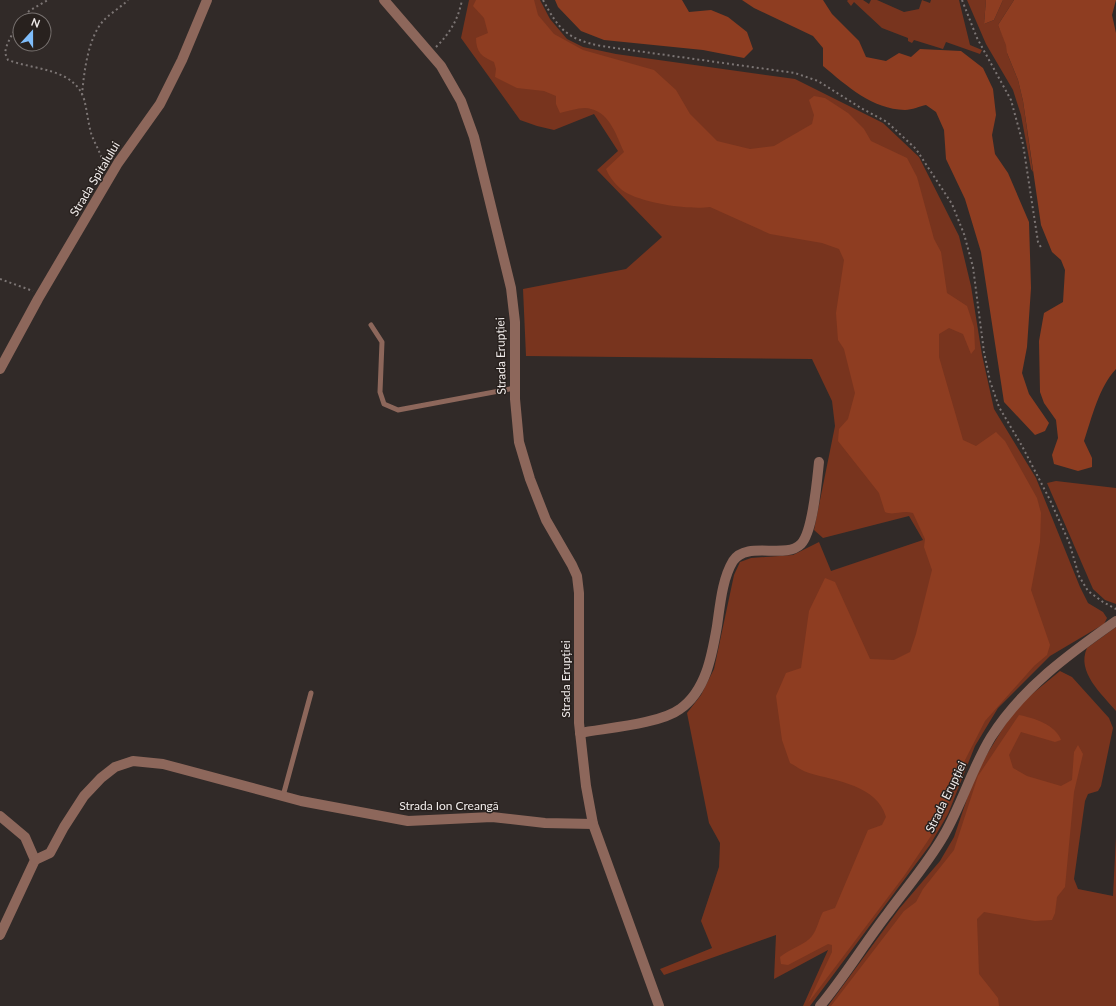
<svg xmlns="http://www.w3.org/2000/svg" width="1116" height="1006" font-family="Lato,sans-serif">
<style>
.green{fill:#78341e}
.forest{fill:#8e3d21}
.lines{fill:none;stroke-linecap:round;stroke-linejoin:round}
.path{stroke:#7c7574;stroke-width:2;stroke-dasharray:2 3;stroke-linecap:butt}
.lane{stroke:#8d675b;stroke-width:5}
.street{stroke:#8d675b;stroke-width:10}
.labels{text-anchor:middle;stroke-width:3;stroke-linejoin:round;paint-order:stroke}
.street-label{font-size:12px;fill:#f1eceb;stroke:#28211e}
</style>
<rect width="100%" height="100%" fill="#312a28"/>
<g class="green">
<polygon points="469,0 540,0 550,19 567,39 583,47 616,54 795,79 883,123 919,157 959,236 971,286 982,355 994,409 1036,478 1080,587 1088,603 1103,612 1107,618 1104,624 1050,656 998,708 975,746 948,814 930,845 810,1006 803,1006 828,950 774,979 776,935 664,975 660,969 712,948 701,921 719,867 720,843 709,823 687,713 701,695 714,669 734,575 740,562 751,558 793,555 819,542 831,571 923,540 909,516 823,538 814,530 835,426 832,401 812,359 526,356 523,289 626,269 662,237 597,170 618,151 594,114 554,130 537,126 520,120 461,38"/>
<polygon points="848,0 863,0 869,4 871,0 877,0 904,12 919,9 922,0 930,3 931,0 959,0 970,45 982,50 980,54 946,42 943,49 914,40 912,43 908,41 908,38 882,28 854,2 851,6 847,1"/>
<polygon points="967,0 986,0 984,24 994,20 1003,0 1014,0 998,25 1007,45 1007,53 1018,80 1023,101 1033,172 1031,169 1021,115 1013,90 986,44"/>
<polygon points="1056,481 1116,488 1116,604 1105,600 1093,589 1047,483"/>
<path d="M1116 627V711C1102 694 1076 672 1087 648Z"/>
<polygon points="1060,671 1072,677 1109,718 1113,728 1101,786 1098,791 1088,794 1085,801 1074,879 1078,889 1113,896 1116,837 1116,1006 828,1006 899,909 940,861 954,837 976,772 1008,720 1021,703"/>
</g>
<g class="forest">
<path d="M476 0H534L538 15 554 34 583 50 654 70 676 90 690 114 717 141 750 149 774 146 812 124 814 115 809 100 814 96 825 98 848 113 864 129 871 141 907 158 917 177 934 239 941 252 947 293 967 306 974 327 975 349 971 354 963 334 949 328 939 334V357L963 440 976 446 996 432 1005 441 1037 498 1041 513 1040 542 1031 590 1050 645 1047 655 1034 666 985 721 965 760 947 807 935 830 904 876 808 1003 832 952V945L828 944 788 965 781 964 780 957C789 949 807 944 812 936 817 930 819 919 823 912L835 908 868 830 882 825 886 817C877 785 836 781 809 773 802 771 796 766 790 763L782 740 776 696 786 673 801 668 809 611 825 578 835 582 870 659 894 660 910 652 916 634 932 570 924 547 925 539 913 513C901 510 894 516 885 512L879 493 838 441 839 429 848 419 855 393 844 349 838 340 836 313 844 260 839 249 822 243 770 234 710 207C688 210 643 203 625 192 618 188 609 177 606 169L624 152C617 137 610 113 591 109 583 106 569 111 560 113L556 104V96L544 91 517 88 495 77 496 69 494 62C482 57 476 52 476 38L488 33 484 18 473 6Z"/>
<polygon points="555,0 682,0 689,12 711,10 728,17 747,32 753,49 744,58 703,50 604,40 581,31 558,7"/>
<path d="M742 0H823L832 14 859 41 866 57 886 61 899 53 911 57 920 49 961 51 983 68 993 89 996 115 992 135 995 154 1008 173 1029 222 1031 288 1027 347 1022 373 1029 394 1049 423 1045 431 1035 435 1004 402 981 252 965 199 946 159 944 130 936 112 926 105C920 106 912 110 905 110 872 109 847 86 823 66V48L813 36 754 8Z"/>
<polygon points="986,0 1003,0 994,20 984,24"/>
<path d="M1014 0H1116L1112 15 1116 33V369C1099 387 1092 417 1084 441L1092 458V467L1078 471 1054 464 1052 455 1058 438 1056 420 1044 403 1040 392 1039 341 1044 313 1063 302 1065 270 1061 260 1052 252 1041 225 1023 101 1018 80 1007 53 1006 45 998 25Z"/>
<path d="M1019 715C1034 718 1056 725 1061 740L1055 742 1021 732 1009 755 1013 768 1027 776 1061 786 1072 780 1074 752 1078 745 1083 754 1074 792 1065 887 1057 897 1055 913 1052 920 1035 921 984 912 977 919 979 974 998 998 999 1006H831L904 911 916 902 923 889 954 850 978 776Z"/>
</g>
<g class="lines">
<g class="path">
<path d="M543 0C559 30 567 39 601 46L795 73 818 81 861 108 887 122 916 149 952 204 964 234 973 267 984 352 990 381 999 407 1022 446 1050 500 1069 542 1079 576 1088 591 1103 602 1116 609"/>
<polyline points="962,0 977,38 1011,100 1023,144 1038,242 1042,249"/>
<polyline points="22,20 29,11 48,0"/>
<path d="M20 23C13 33 7 41 5 53L8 60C34 70 74 68 84 99 87 110 88 122 91 133 95 145 102 154 104 167"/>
<path d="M436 47C450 33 458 20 462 0"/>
<path d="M82 95C84 72 88 37 104 20 111 13 121 7 128 0"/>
<polyline points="0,279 33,291"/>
</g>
<g class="lane">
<polyline points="371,325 382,342 380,392 384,404 398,410 515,388"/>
<polyline points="283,796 311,693"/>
</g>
<g class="street">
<polyline points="384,0 441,66 461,101 474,137 511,288 515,322 515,399 519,442 530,479 546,520 572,565 577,576 579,593 579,723 586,786 593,824 659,1006"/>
<polyline points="0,369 38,299 118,163 160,104 182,60 207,0"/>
<path d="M580 733C606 728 660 724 680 709 706 691 712 655 717 626 720 606 722 579 733 561 747 540 785 560 801 544 813 532 817 480 819 462"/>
<polyline points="0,816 25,837 35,860 0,935"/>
<polyline points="35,860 50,853 64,827 84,796 101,778 115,767 133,761 163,764 301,801 408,821 492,817 545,823 593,824"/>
<path d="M820 1006C845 976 864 944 888 913 907 887 928 863 944 835 962 804 972 768 991 737 1022 688 1069 654 1116 621"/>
</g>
</g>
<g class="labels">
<g class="street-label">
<text transform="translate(95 179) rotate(-59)" y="4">Strada Spitalului</text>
<text transform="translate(501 356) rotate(-91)" y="4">Strada Erupției</text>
<text transform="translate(566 679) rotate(-90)" y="4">Strada Erupției</text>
<text transform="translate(946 797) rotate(-64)" y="4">Strada Erupției</text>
<text x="449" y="810">Strada Ion Creangă</text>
</g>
</g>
<g transform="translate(32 32) rotate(21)"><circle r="19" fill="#28211e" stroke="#787270"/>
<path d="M0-3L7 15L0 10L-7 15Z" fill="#7fbdfa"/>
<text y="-6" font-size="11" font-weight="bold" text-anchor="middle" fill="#f1eceb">N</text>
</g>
</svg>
